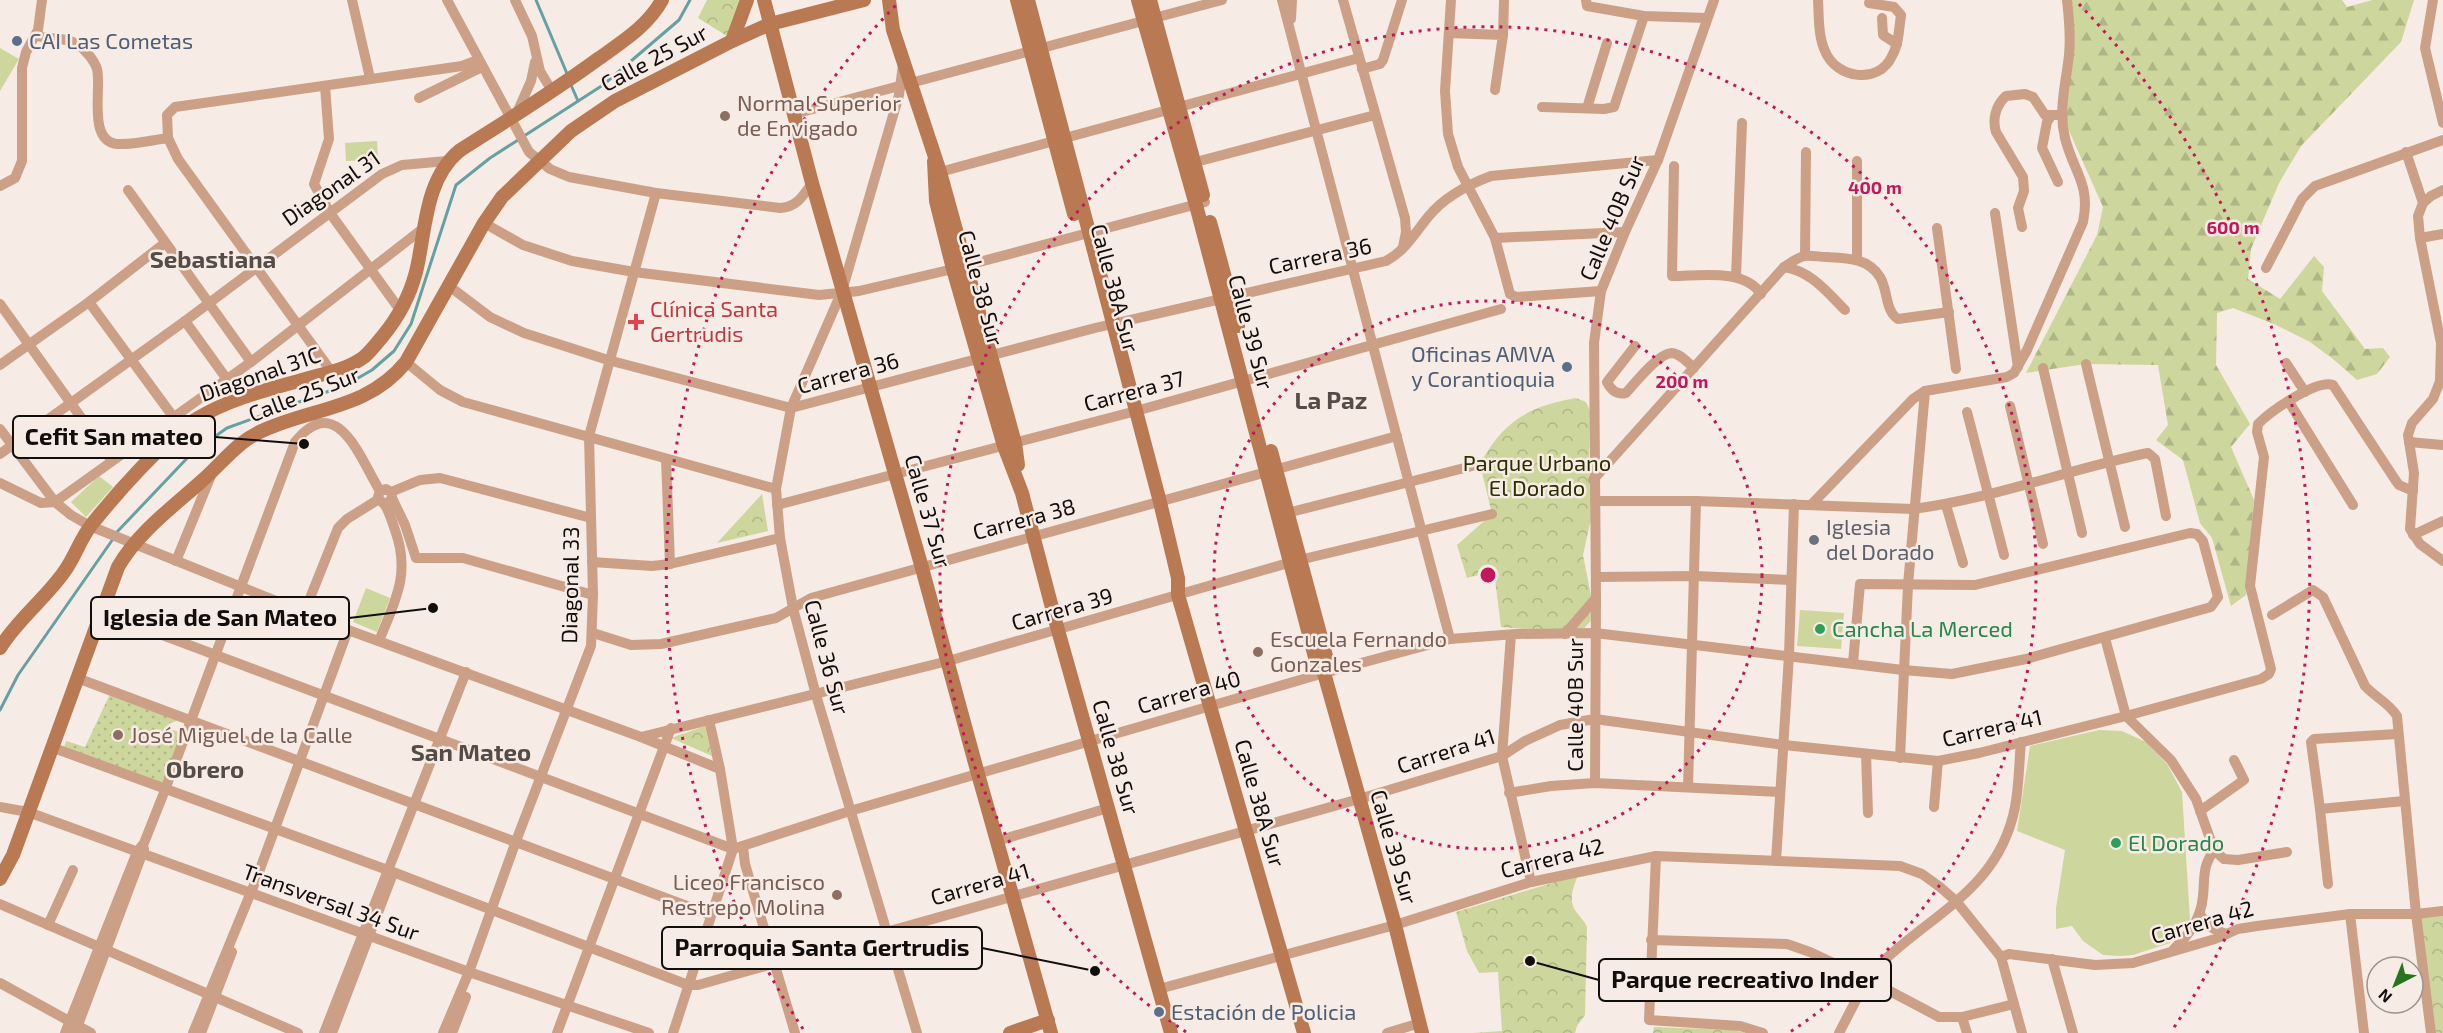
<svg xmlns="http://www.w3.org/2000/svg" width="2443" height="1033" font-family="'Exo 2',sans-serif">
<style>
.grass{fill:url(#grass-dots)}
.forest{fill:url(#forest-firs)}
.park{fill:url(#park-crowns)}
.pitch{fill:#cdd69c}
.lines{fill:none;stroke-linecap:round;stroke-linejoin:round}
.stream{stroke:#67a0a2;stroke-width:3}
.street{stroke:#cca086;stroke-width:10}
.secondary{stroke:#b97952;stroke-width:14}
.ring{fill:none;stroke:#c2185b;stroke-width:3;stroke-dasharray:3 6}
.service-dot{fill:#5c6f8a;stroke:#f7ebe5;stroke-width:2}
.education-dot{fill:#8d6e63;stroke:#f7ebe5;stroke-width:2}
.health-dot{fill:#e0444e;stroke:#f7ebe5;stroke-width:2}
.worship-dot{fill:#6b7280;stroke:#f7ebe5;stroke-width:2}
.leisure-dot{fill:#2e9e5b;stroke:#f7ebe5;stroke-width:2}
.labels{text-anchor:middle;stroke-width:5;stroke-linejoin:round;paint-order:stroke}
.service-label{font-size:22px;fill:#4e5e75;stroke:#f7ebe5;text-anchor:start}
.street-label{font-size:22px;fill:#120e0c;stroke:#f7ebe5}
.education-label{font-size:22px;fill:#785e54;stroke:#f7ebe5;text-anchor:start}
.health-label{font-size:22px;fill:#be3a42;stroke:#f7ebe5;text-anchor:start}
.park-label{font-size:22px;fill:#2c3000;stroke:#f7ebe5}
.worship-label{font-size:22px;fill:#5b616d;stroke:#f7ebe5;text-anchor:start}
.leisure-label{font-size:22px;fill:#27864d;stroke:#f7ebe5;text-anchor:start}
.neighbourhood-label{font-size:24px;font-weight:bold;fill:#554b47;stroke:#f7ebe5}
.centre{fill:#c2185b;stroke:#f7ebe5;stroke-width:3}
.ring-label{font-size:18px;text-anchor:middle;font-weight:bold;fill:#c2185b;stroke:#f7ebe5;stroke-width:5;stroke-linejoin:round;paint-order:stroke}
.leader{fill:none;stroke:#120e0c;stroke-width:2}
.callout-dot{fill:#120e0c;stroke:#f7ebe5;stroke-width:2}
.callout{fill:#f7ebe5;stroke:#120e0c;stroke-width:2}
.callout-label{font-size:24px;text-anchor:middle;font-weight:bold;fill:#120e0c}
</style>
<defs>
<pattern id="grass-dots" width="8" height="8" patternUnits="userSpaceOnUse" patternTransform="scale(1.5)"><rect width="8" height="8" fill="#cdd69c"/><path d="M2 2h.1M6 6h.1" fill="none" stroke="#afb685" stroke-width="1.8" stroke-linecap="round"/></pattern>
<pattern id="forest-firs" width="22" height="20" patternUnits="userSpaceOnUse" patternTransform="scale(1.5)"><rect width="22" height="20" fill="#cdd69c"/><path d="M5 1l3.5 6h-7zM16 11l3.5 6h-7z" fill="#afb685"/></pattern>
<pattern id="park-crowns" width="20" height="18" patternUnits="userSpaceOnUse" patternTransform="scale(1.5)"><rect width="20" height="18" fill="#cdd69c"/><path d="M2 6a3 3 0 1 1 6 0M12 15a3 3 0 1 1 6 0" fill="none" stroke="#afb685"/></pattern>
</defs>
<rect width="100%" height="100%" fill="#f7ebe5"/>
<polygon class="grass" points="111,692 180,720 170,723 172,730 184,733 163,784 64,748 66,741 85,747"/>
<polygon class="forest" points="2067,0 2342,0 2347,7 2372,0 2414,0 2401,42 2301,146 2279,183 2251,249 2248,279 2280,299 2314,256 2324,267 2322,291 2365,349 2383,348 2390,357 2377,374 2357,380 2333,359 2310,342 2274,324 2233,308 2217,313 2216,365 2250,424 2231,447 2254,500 2246,595 2231,606 2212,538 2200,523 2183,460 2156,440 2168,425 2158,365 2086,364 2026,373 2097,235 2103,207 2062,115"/>
<g class="park">
<polygon points="707,0 740,0 727,36 698,18"/>
<path d="M1576 398 1586 402 1590 411 1589 468 1595 501 1583 555 1595 616 1580 633 1501 627 1494 571 1467 578 1457 545 1492 514 1480 464C1503 421 1529 406 1576 398Z"/>
<polygon points="762,494 768,531 717,543"/>
<polygon points="705,726 712,756 671,738"/>
<path d="M1578 875C1574 886 1568 899 1575 910 1579 916 1584 920 1587 927L1585 1015 1577 1026 1575 1033H1473L1502 1031 1498 972 1479 973 1467 951 1456 912Z"/>
<polygon points="2443,916 2443,1033 2436,1033 2420,918"/>
<polygon points="1654,1027 1734,1030 1745,1033 1653,1033"/>
</g>
<g class="pitch">
<polygon points="0,48 19,59 0,91"/>
<polygon points="377,141 378,160 346,161 345,143"/>
<polygon points="99,476 113,487 86,517 71,502"/>
<polygon points="366,588 390,598 377,632 353,622"/>
<polygon points="1800,610 1844,613 1841,649 1797,646"/>
<polygon points="2099,730 2122,731 2146,742 2167,764 2182,792 2190,920 2170,943 2133,955 2121,956 2103,955 2083,941 2072,926 2056,929 2056,908 2065,850 2017,831 2030,746"/>
</g>
<g class="lines">
<g class="stream">
<polyline points="536,0 568,76"/>
<polyline points="571,85 578,101"/>
<polyline points="524,136 603,85 679,20 690,0"/>
<polyline points="116,533 193,452 227,428 346,385 372,370 394,351 411,324 456,185 490,158 518,140"/>
<polyline points="0,710 18,675 113,539"/>
</g>
<g class="street">
<polyline points="352,0 370,78"/>
<path d="M447 0 529 152 550 169 569 177 656 193 780 208C797 207 803 196 812 183"/>
<polyline points="515,0 532,36 540,71 552,91"/>
<polyline points="1282,0 1450,639"/>
<polyline points="1343,0 1405,218 1406,232 1403,247"/>
<polyline points="1451,0 1445,91 1448,134 1458,167 1495,238 1510,294 1516,297 1601,291"/>
<polyline points="1586,0 1587,6 1644,16 1707,18"/>
<path d="M1818 0C1819 16 1818 36 1825 51 1836 79 1879 85 1892 56 1899 44 1899 28 1901 15L1894 7 1869 3"/>
<polyline points="2433,0 2425,48 2443,123"/>
<polyline points="1882,18 1883,35 1897,44"/>
<polyline points="1291,19 1292,0"/>
<polyline points="1449,33 1503,35 1495,90"/>
<polyline points="1503,35 1504,0"/>
<path d="M36 36C49 39 65 37 77 44 85 49 94 60 97 69 102 87 87 141 117 144 134 145 152 140 168 138"/>
<polyline points="903,65 899,95 842,291 791,408 776,489 780,538 793,608 816,695 917,1033"/>
<polyline points="1362,69 1380,64 1383,60 1402,0"/>
<polyline points="325,86 329,139 314,184 330,213 400,310"/>
<polyline points="419,98 482,67"/>
<polyline points="1542,107 1604,109 1614,107 1644,16"/>
<polyline points="1587,108 1607,43"/>
<polyline points="794,114 1222,0"/>
<polyline points="516,115 531,81 535,62"/>
<polyline points="2051,116 2047,122 2042,148 2058,182"/>
<polyline points="2406,152 2423,203"/>
<polyline points="1188,164 1375,115"/>
<path d="M1674 166 1672 276C1700 276 1744 268 1761 294"/>
<polyline points="940,172 1359,58"/>
<polyline points="0,186 15,178 22,161 22,68 26,52 38,30 42,0"/>
<polyline points="128,190 251,362"/>
<polyline points="2443,190 2431,196 2423,203 2418,216 2420,238 2441,343 2440,381 2433,399 2412,423 2408,435 2414,473 2410,529 2420,544 2443,561"/>
<polyline points="1995,213 2018,367"/>
<polyline points="484,223 523,245 572,261 634,272 819,295 859,291 953,269 1205,202"/>
<path d="M2022 227 2018 208 2024 191 2023 177 1996 132C1992 119 1996 105 2006 96L2025 94 2033 97 2045 115H2062"/>
<polyline points="1937,228 1956,369"/>
<polyline points="1495,238 1625,232"/>
<polyline points="2420,238 2443,234"/>
<polyline points="1805,256 1806,152"/>
<polyline points="1857,258 1857,161"/>
<path d="M1784 267C1811 271 1827 292 1845 310"/>
<polyline points="2266,268 2302,199 2315,186 2443,140"/>
<polyline points="1736,277 1742,123"/>
<path d="M449 286 490 317 524 333 608 360 791 408 1095 328 1386 261C1405 251 1415 233 1428 217 1444 197 1467 185 1491 176L1658 160"/>
<polyline points="89,302 177,422"/>
<polyline points="0,304 112,461"/>
<polyline points="185,321 226,378"/>
<path d="M1635 346 1607 382C1611 390 1616 395 1626 393 1635 383 1658 354 1671 353 1680 353 1688 363 1694 368"/>
<polyline points="406,362 440,390 463,402 776,489"/>
<polyline points="2286,363 2305,392"/>
<polyline points="2086,364 2125,527"/>
<polyline points="0,365 89,302 165,243"/>
<polyline points="2043,368 2082,533"/>
<polyline points="331,371 178,159 168,138 167,115 175,107 462,66 478,60"/>
<polyline points="2289,402 2353,505"/>
<polyline points="2010,406 2043,544"/>
<polyline points="1967,412 2004,555"/>
<polyline points="0,429 55,502 71,515 90,526 348,630 641,737 720,769"/>
<polyline points="2409,442 2443,445"/>
<polyline points="0,454 185,321 382,174 402,165 447,161"/>
<polyline points="666,459 670,564"/>
<path d="M1593 480 1784 267C1790 263 1797 258 1804 256 1811 255 1820 257 1827 257 1848 258 1868 258 1880 277 1888 290 1885 311 1898 319L1949 312"/>
<polyline points="0,483 41,503 55,502 251,362 425,227"/>
<polyline points="391,492 420,480 440,478 591,518"/>
<polyline points="392,498 405,525 416,558 463,558 593,595"/>
<path d="M1595 501H1696L1913 509C1992 499 2069 469 2148 453L2155 459 2166 516"/>
<polyline points="777,505 1136,411 1501,309"/>
<path d="M1811 505 1913 399 1925 391 2007 377 2014 373 2027 350 2083 222C2091 184 2073 171 2065 138 2058 109 2066 84 2069 55 2071 37 2069 18 2067 0"/>
<polyline points="1946,505 1963,563"/>
<polyline points="1287,513 1480,464"/>
<polyline points="2413,535 2443,521"/>
<polyline points="176,561 212,473"/>
<polyline points="592,562 652,566 670,564 780,538"/>
<polyline points="1596,577 1695,576 1791,580"/>
<polyline points="101,612 733,849"/>
<polyline points="304,613 338,528 347,519 379,499"/>
<path d="M2272 615 2313 590 2323 597 2365 686C2375 697 2389 703 2397 716L2416 914 2431 1033"/>
<polyline points="593,633 631,645 661,644 776,618 811,598 1397,436"/>
<polyline points="1565,634 1596,598"/>
<polyline points="1511,635 1502,756 1531,882"/>
<path d="M2105 638 2126 716 2171 760 2196 799 2214 850C2202 868 2205 876 2203 896 2201 918 2190 934 2174 949"/>
<path d="M379 641C395 601 411 574 395 530 392 522 389 510 384 504 382 502 379 500 378 497L380 491 386 489 391 492 392 498 389 502 383 503"/>
<polyline points="77,678 711,915"/>
<polyline points="2397,734 2314,739 2311,742 2320,809 2404,801"/>
<polyline points="641,737 948,661 1295,561 1492,514"/>
<path d="M51 747 393 872 688 985H698L1359 799 1502 756 1525 741 1560 725 1595 719 1784 745 1938 761 1979 753 2126 716 2261 679 2269 674 2271 669 2250 586 2264 457 2257 432 2258 424C2270 412 2316 379 2333 385L2396 481 2399 485 2413 491"/>
<polyline points="1866,754 1868,813"/>
<polyline points="1900,758 1908,585 1925,391"/>
<polyline points="1595,783 1596,597 1594,343 1601,291 1625,232 1658,160 1714,0"/>
<polyline points="1688,787 1696,501"/>
<polyline points="1509,793 1551,786 1595,783 1780,792"/>
<polyline points="0,807 28,812 469,972 649,1033"/>
<polyline points="1934,807 1938,761"/>
<polyline points="2320,809 2328,884"/>
<polyline points="2200,811 2244,780 2234,760"/>
<polyline points="997,841 1108,808"/>
<polyline points="743,846 745,864 795,1033"/>
<polyline points="733,849 850,811 1324,673 1450,639 1516,634 1595,633 1903,670 1952,674 2026,659 2211,607 2218,597 2203,541 2197,534 2190,533 1975,585 1860,584 1853,663"/>
<polyline points="2214,850 2224,859 2238,860 2287,852"/>
<polyline points="1656,856 1649,1020 1740,1026 1763,1033"/>
<polyline points="1776,861 1789,655 1794,504"/>
<polyline points="0,904 298,1033"/>
<path d="M2200 914C2207 926 2213 930 2227 934"/>
<polyline points="2350,914 2364,1033"/>
<polyline points="48,925 73,870"/>
<polyline points="1651,940 1787,944 1810,952 1867,979 1939,1017 1962,1017 2014,1004"/>
<polyline points="2001,957 2009,954 2095,965 2133,963 2215,939 2238,929 2257,926 2350,914 2416,914 2443,911"/>
<polyline points="2052,959 2073,1033"/>
<polyline points="0,983 91,1033"/>
<polyline points="1159,989 1395,925 1531,882 1656,856 1900,866 1922,874 1940,887 1956,901 2001,957 2022,1033"/>
<polyline points="1962,1017 1967,1033"/>
<path d="M65 1033 137 852 144 843 165 790 295 442C337 390 360 458 380 491"/>
<polyline points="75,1033 144,849"/>
<polyline points="193,1033 256,880 348,630"/>
<polyline points="201,1033 232,952"/>
<polyline points="324,1033 466,672"/>
<polyline points="332,1033 392,876"/>
<polyline points="443,1033 469,972 516,841 591,646 593,595 589,436 656,193"/>
<polyline points="452,1033 466,997"/>
<polyline points="557,1033 671,728"/>
<polyline points="673,1033 733,849 720,769 709,720"/>
<polyline points="1387,1033 1420,1023"/>
<path d="M1839 1033 1867 979 1876 968C1930 914 1999 890 2015 807 2019 786 2019 764 2021 742"/>
</g>
<g class="secondary">
<polyline points="764,0 812,183 922,568 978,774 1051,1033"/>
<polyline points="889,0 893,30 940,172 1015,443 1018,465"/>
<polyline points="1017,0 1074,214"/>
<polyline points="1028,0 1160,502 1178,578 1178,595 1304,1033"/>
<polyline points="1138,0 1196,205 1316,661 1324,673 1395,925 1422,1033"/>
<polyline points="1150,0 1203,195"/>
<polyline points="732,41 747,0"/>
<polyline points="934,161 936,201 953,269 1004,446 1022,493 1056,623 1171,1033"/>
<polyline points="1210,222 1238,326"/>
<polyline points="1271,451 1326,656 1324,673"/>
<path d="M0 648C17 620 45 599 64 572 75 557 80 539 92 524 116 494 165 438 198 418 231 398 271 389 309 378 327 373 348 369 364 357 370 352 377 343 382 337 397 319 410 295 416 272 426 231 424 181 459 151 506 121 553 92 598 59 622 42 648 26 662 0"/>
<path d="M0 879 13 855 118 567C138 532 174 506 204 479 224 461 239 440 264 430 315 407 368 409 406 362L484 223 502 197 571 131 615 101 732 41 770 24 864 0"/>
<polyline points="1010,1033 1048,1020"/>
</g>
</g>
<g class="ring">
<circle cx="1488" cy="575" r="274"/>
<path d="M1186 1032A548 548 0 1 1 1790 1032"/>
<path d="M803 1029A822 822 0 0 1 897 4M2079 4A822 822 0 0 1 2173 1029"/>
</g>
<g class="service-dot">
<circle cx="17" cy="41" r="6"/>
<circle cx="1567" cy="367" r="6"/>
<circle cx="1159" cy="1012" r="6"/>
</g>
<g class="education-dot">
<circle cx="725" cy="116" r="6"/>
<circle cx="1258" cy="652" r="6"/>
<circle cx="118" cy="735" r="6"/>
<circle cx="837" cy="895" r="6"/>
</g>
<path class="health-dot" d="M633 313h6v6h6v6h-6v6h-6v-6h-6v-6h6z"/>
<circle class="worship-dot" cx="1814" cy="540" r="6"/>
<g class="leisure-dot">
<circle cx="1820" cy="629" r="6"/>
<circle cx="2116" cy="843" r="6"/>
</g>
<g class="labels">
<g class="service-label">
<text x="29" y="49">CAI Las Cometas</text>
<text x="1555" y="362" text-anchor="end">Oficinas AMVA<tspan x="1555" dy="25">y Corantioquia</tspan></text>
<text x="1171" y="1020">Estación de Policia</text>
</g>
<g class="street-label">
<text transform="translate(654 58) rotate(-28)" y="8">Calle 25 Sur</text>
<text transform="translate(331 188) rotate(-35)" y="8">Diagonal 31</text>
<text transform="translate(1612 218) rotate(-67)" y="8">Calle 40B Sur</text>
<text transform="translate(1320 256) rotate(-12)" y="8">Carrera 36</text>
<text transform="translate(981 288) rotate(75)" y="8">Calle 38 Sur</text>
<text transform="translate(1115 288) rotate(75)" y="8">Calle 38A Sur</text>
<text transform="translate(1251 332) rotate(75)" y="8">Calle 39 Sur</text>
<text transform="translate(848 373) rotate(-15)" y="8">Carrera 36</text>
<text transform="translate(260 374) rotate(-19)" y="8">Diagonal 31C</text>
<text transform="translate(1134 391) rotate(-15)" y="8">Carrera 37</text>
<text transform="translate(304 394) rotate(-21)" y="8">Calle 25 Sur</text>
<text transform="translate(928 511) rotate(74)" y="8">Calle 37 Sur</text>
<text transform="translate(1024 519) rotate(-15)" y="8">Carrera 38</text>
<text transform="translate(570 585) rotate(-89)" y="8">Diagonal 33</text>
<text transform="translate(1062 609) rotate(-16)" y="8">Carrera 39</text>
<text transform="translate(827 657) rotate(75)" y="8">Calle 36 Sur</text>
<text transform="translate(1189 692) rotate(-16)" y="8">Carrera 40</text>
<text transform="translate(1575 705) rotate(-90)" y="8">Calle 40B Sur</text>
<text transform="translate(1992 728) rotate(-13)" y="8">Carrera 41</text>
<text transform="translate(1446 751) rotate(-18)" y="8">Carrera 41</text>
<text transform="translate(1116 757) rotate(74)" y="8">Calle 38 Sur</text>
<text transform="translate(1260 803) rotate(74)" y="8">Calle 38A Sur</text>
<text transform="translate(1394 847) rotate(74)" y="8">Calle 39 Sur</text>
<text transform="translate(1552 858) rotate(-14)" y="8">Carrera 42</text>
<text transform="translate(980 884) rotate(-16)" y="8">Carrera 41</text>
<text transform="translate(331 902) rotate(20)" y="8">Transversal 34 Sur</text>
<text transform="translate(2202 922) rotate(-16)" y="8">Carrera 42</text>
</g>
<g class="education-label">
<text x="737" y="111">Normal Superior<tspan x="737" dy="25">de Envigado</tspan></text>
<text x="1270" y="647">Escuela Fernando<tspan x="1270" dy="25">Gonzales</tspan></text>
<text x="130" y="743">José Miguel de la Calle</text>
<text x="825" y="890" text-anchor="end">Liceo Francisco<tspan x="825" dy="25">Restrepo Molina</tspan></text>
</g>
<g class="health-label">
<text x="650" y="317">Clínica Santa<tspan x="650" dy="25">Gertrudis</tspan></text>
</g>
<g class="park-label">
<text x="1537" y="471">Parque Urbano<tspan x="1537" dy="25">El Dorado</tspan></text>
</g>
<g class="worship-label">
<text x="1826" y="535">Iglesia<tspan x="1826" dy="25">del Dorado</tspan></text>
</g>
<g class="leisure-label">
<text x="1832" y="637">Cancha La Merced</text>
<text x="2128" y="851">El Dorado</text>
</g>
<g class="neighbourhood-label">
<text x="213" y="268">Sebastiana</text>
<text x="1331" y="409">La Paz</text>
<text x="471" y="761">San Mateo</text>
<text x="205" y="778">Obrero</text>
</g>
</g>
<circle cx="1488" cy="575" r="9" class="centre"/>
<g class="ring-label">
<text x="1875" y="194">400 m</text>
<text x="2233" y="234">600 m</text>
<text x="1682" y="388">200 m</text>
</g>
<path class="leader" d="M304 444L215 437M433 608L349 618M1095 971L982 948M1530 961L1599 980"/>
<g class="callout-dot">
<circle cx="304" cy="444" r="6"/>
<circle cx="433" cy="608" r="6"/>
<circle cx="1095" cy="971" r="6"/>
<circle cx="1530" cy="961" r="6"/>
</g>
<g class="callout">
<rect x="13" y="416" width="202" height="42" rx="6"/>
<rect x="91" y="597" width="258" height="42" rx="6"/>
<rect x="662" y="927" width="320" height="42" rx="6"/>
<rect x="1599" y="959" width="292" height="42" rx="6"/>
</g>
<g class="callout-label">
<text x="114" y="445">Cefit San mateo</text>
<text x="220" y="626">Iglesia de San Mateo</text>
<text x="822" y="956">Parroquia Santa Gertrudis</text>
<text x="1745" y="988">Parque recreativo Inder</text>
</g>
<g transform="translate(2395 985) rotate(222)"><circle r="28" fill="#f7ebe5" stroke="#9b938e" stroke-width="1.5"/>
<path d="M0-4.5L10 22L0 15L-10 22Z" fill="#26741c"/>
<text y="-9" font-size="16" font-weight="bold" text-anchor="middle" fill="#120e0c">N</text>
</g>
</svg>
